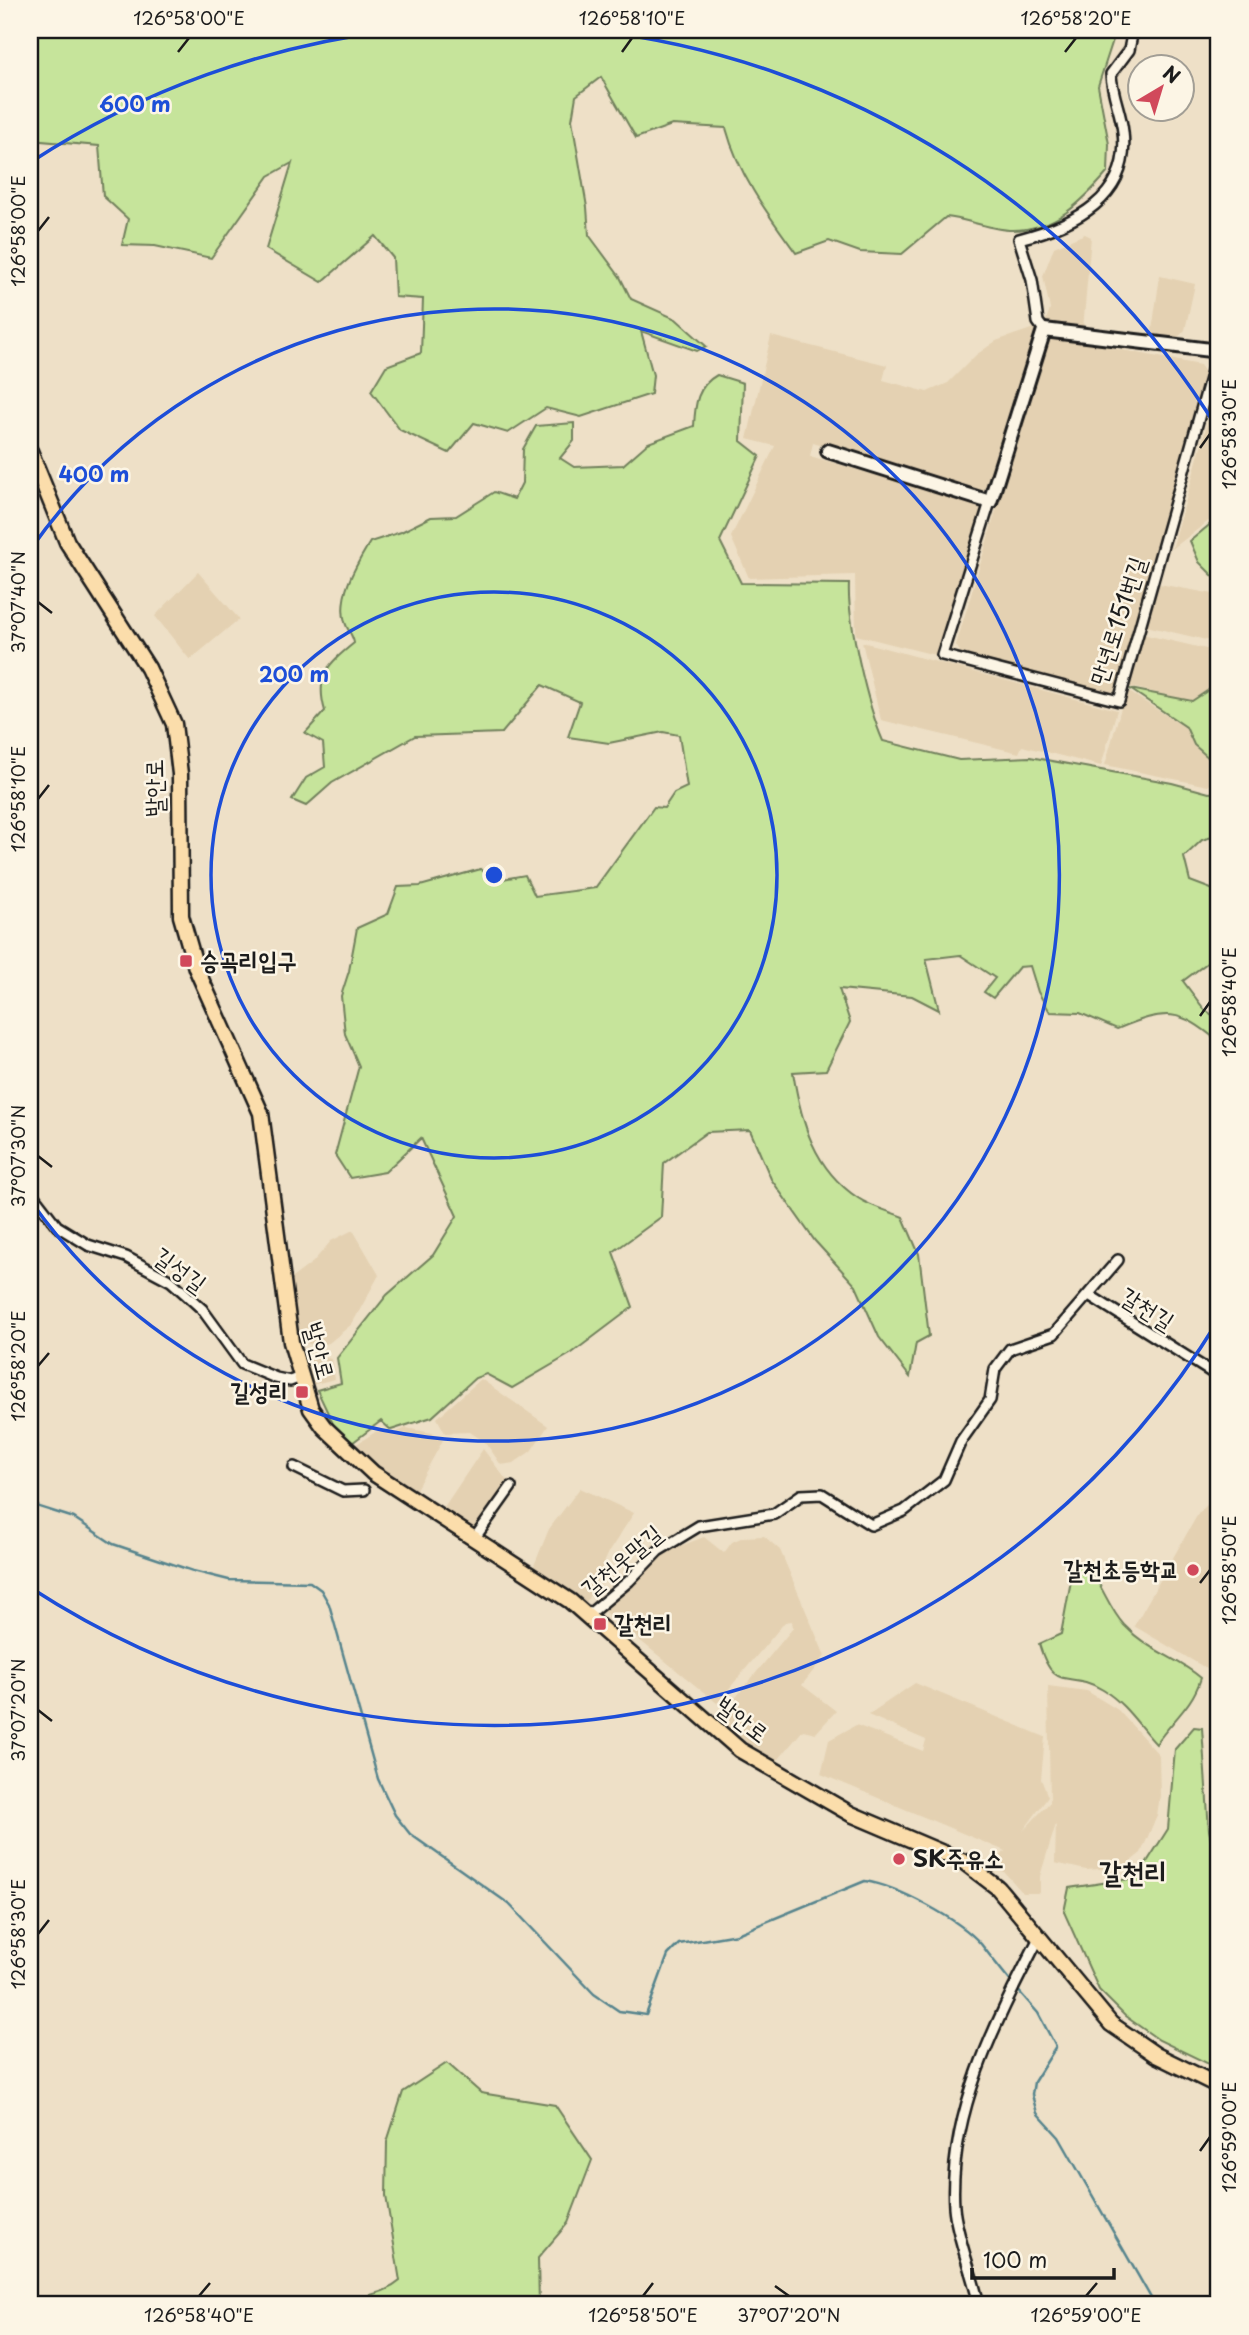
<svg xmlns="http://www.w3.org/2000/svg" width="1249" height="2335" font-family="'Playpen Sans','Poor Story',sans-serif">
<style>
.built{fill:#e4d1b2}
.green{fill:#c6e49b;stroke:#71805c;stroke-width:2}
.lines{fill:none;stroke-linecap:round;stroke-linejoin:round}
.stream{stroke:#56848d;stroke-width:2.5}
.street-casing{stroke:#1c1c1c;stroke-width:14}
.secondary-casing{stroke:#1c1c1c;stroke-width:18}
.primary-casing{stroke:#1c1c1c;stroke-width:19}
.street{stroke:#fcf5e5;stroke-width:9}
.secondary{stroke:#fcf5e5;stroke-width:12}
.primary{stroke:#fbddab;stroke-width:14}
.ticks{fill:none;stroke:#1c1c1c;stroke-width:2.5}
.ring{fill:none;stroke:#1d4ed8;stroke-width:3.5}
.poi-dot{fill:#d1495b;stroke:#fcf5e5;stroke-width:2.5}
.labels{text-anchor:middle;stroke-width:5;stroke-linejoin:round;paint-order:stroke}
.street-label{font-size:24px;fill:#1c1c1c;stroke:#fcf5e5}
.poi-label{font-size:24px;font-weight:bold;fill:#1c1c1c;stroke:#fcf5e5;text-anchor:start}
.quarter-label{font-size:28px;font-weight:bold;fill:#1c1c1c;stroke:#fcf5e5}
.centre{fill:#1d4ed8;stroke:#fcf5e5;stroke-width:3.5}
.ring-label{font-size:21px;text-anchor:middle;font-weight:bold;fill:#1d4ed8;stroke:#fcf5e5;stroke-width:5;stroke-linejoin:round;paint-order:stroke}
.neatline{fill:none;stroke:#1c1c1c;stroke-width:2.5}
.ticks-label{font-size:18px;text-anchor:middle;fill:#1c1c1c}
</style>
<rect width="100%" height="100%" fill="#eee0c7"/>
<filter id="ink" filterUnits="userSpaceOnUse"><feTurbulence type="fractalNoise" baseFrequency=".0143" numOctaves="2"/><feDisplacementMap in="SourceGraphic" scale="14" xChannelSelector="R" yChannelSelector="G"/><feConvolveMatrix kernelMatrix="1 2 1 2 8 2 1 2 1" color-interpolation-filters="sRGB"/></filter>
<g filter="url(#ink)">
<g class="built">
<polygon points="1085,234 1091,237 1083,329 1045,323 1050,309 1043,276 1054,247"/>
<polygon points="1160,276 1195,284 1185,330 1170,346 1150,344"/>
<polygon points="1037,327 989,483 981,493 813,443 810,456 977,505 983,513 939,656 856,635 855,575 749,578 731,537 775,446 747,439 771,336 887,365 883,380 927,392 948,383 976,355 996,341"/>
<polygon points="1056,337 1200,365 1209,378 1115,692 1105,695 963,657 956,645 1046,343"/>
<polygon points="1219,381 1219,513 1172,549 1193,475"/>
<polygon points="198,572 239,619 190,660 155,616"/>
<polygon points="1159,584 1219,595 1219,643 1146,626"/>
<polygon points="1142,634 1219,652 1219,683 1192,701 1130,687"/>
<polygon points="862,642 1117,710 1101,766 1022,746 1019,753 881,720"/>
<polygon points="1126,690 1186,728 1193,745 1219,769 1219,778 1208,786 1105,765"/>
<polygon points="353,1230 379,1275 352,1324 329,1343 318,1346 294,1340 288,1281 313,1262 331,1241"/>
<polygon points="300,1351 331,1359 335,1379 311,1385"/>
<polygon points="481,1379 548,1426 531,1451 514,1463 501,1465 486,1443 470,1432 445,1433 437,1418"/>
<polygon points="406,1428 432,1433 443,1440 414,1493 352,1447 380,1429 392,1434"/>
<polygon points="483,1449 508,1482 472,1530 442,1510"/>
<polygon points="580,1488 634,1513 610,1550 586,1603 533,1568 549,1529"/>
<polygon points="1209,1503 1219,1510 1219,1676 1134,1626 1198,1514"/>
<polygon points="764,1536 780,1550 825,1656 802,1685 836,1711 816,1733 803,1730 774,1765 718,1719 793,1628 792,1621 785,1622 717,1703 601,1609 670,1550 704,1537 724,1553 732,1542 743,1537"/>
<polygon points="915,1683 1045,1737 1041,1779 1048,1797 1023,1831 1050,1802 1048,1686 1087,1691 1118,1710 1159,1755 1160,1796 1157,1815 1141,1853 1126,1865 1112,1868 1086,1870 1055,1863 1056,1824 1040,1876 1040,1893 1023,1893 995,1862 1005,1851 821,1774 829,1740 856,1725 923,1751 926,1740 868,1715"/>
</g>
<g class="green">
<path d="M30 30H1110L1113 40 1098 86 1109 144 1108 172C1082 202 1055 230 1012 230 991 230 968 219 946 217L902 254 860 252 829 241 796 253C767 213 739 176 726 128L672 125 636 138 601 77 576 96 572 120 587 207 589 235 620 277 631 299 676 319 706 346 697 351 641 331 653 375 651 394 581 417 546 408 508 433 474 423 449 453 400 430 371 391 386 366 421 353 423 299 395 297 393 258 375 236 322 282 266 249 292 163 269 176 211 258 155 246 122 245 128 219 103 196 99 146 30 140Z"/>
<path d="M717 375 743 383 741 441 760 456 720 541 741 583 849 584C847 620 868 707 883 741L959 760 1030 757 1172 783 1209 793 1219 792V835L1202 840 1184 857 1190 881 1219 892V954L1183 981 1204 1009 1219 1020V1042C1179 1008 1166 1009 1117 1029L1080 1013 1050 1012 1038 992 1030 966 1019 967 993 998 984 992 995 978 960 955 926 959 939 1010 912 996 839 989 850 1022 826 1070 793 1072C801 1122 814 1169 858 1198 871 1207 889 1211 903 1217L919 1254 929 1336 916 1343 910 1377 879 1337 856 1286 815 1241 771 1179 750 1130 707 1132 664 1163 661 1217 613 1252 633 1307 572 1353 512 1388 486 1374 475 1378 432 1417 391 1430 381 1421 352 1443 334 1426 317 1390 341 1383 337 1358 387 1295 433 1255 457 1216 421 1138 385 1172 350 1178 335 1155 359 1066 345 1034 341 996 349 971 357 928 388 914 398 887 420 886 481 869 492 881 525 875 535 896 595 888 654 807 664 808 674 793 687 787 679 735 663 732 609 743 568 737 580 702 542 685 502 733 415 736 332 783 306 806 292 800 306 778 325 767 323 743 305 733 325 711C315 676 327 665 354 643 353 635 347 630 345 622 337 595 357 564 370 542L401 532 431 517 456 516 494 492 514 499 522 483 523 449 536 426 574 423V441L560 458 574 467 623 465 648 443 694 426C695 404 697 386 717 375Z"/>
<polygon points="1219,517 1219,582 1199,562 1190,541"/>
<polygon points="1219,683 1219,767 1194,745 1186,727 1130,689 1192,701"/>
<path d="M1075 1559C1081 1565 1090 1571 1095 1578 1106 1594 1110 1609 1124 1625 1149 1652 1175 1656 1201 1678 1192 1707 1172 1720 1156 1744 1138 1725 1126 1704 1103 1690 1068 1668 1055 1696 1039 1644L1061 1634Z"/>
<polygon points="1194,1727 1202,1728 1209,1830 1219,1879 1219,2069 1159,2040 1125,2016 1099,1990 1064,1912 1069,1888 1129,1879 1145,1865 1168,1829 1175,1749"/>
<path d="M447 2063 481 2093 555 2105 592 2160 568 2223 538 2258 539 2305H345C364 2294 384 2295 400 2281L386 2196 387 2142 403 2092Z"/>
</g>
<g class="lines">
<g class="stream">
<path d="M30 1504 74 1518 113 1544 193 1571 229 1580 310 1582 321 1590 329 1604 378 1779 395 1815 410 1834 509 1904 594 1994 619 2011 646 2015 668 1955 679 1944 737 1934 865 1881C897 1886 959 1919 981 1944 991 1957 1001 1970 1012 1983"/>
<polyline points="1016,1988 1038,2013 1056,2047 1034,2082 1032,2095 1037,2113 1059,2137 1155,2305"/>
</g>
<defs>
<g id="street">
<path d="M1044 330 1038 322 1032 280 1019 239C1074 225 1131 198 1123 132 1121 112 1112 95 1111 74L1129 50 1133 30"/>
<polyline points="990,502 942,655 1119,701 1218,350"/>
<polyline points="30,1191 57,1226 88,1245 126,1257 171,1281 202,1309 242,1364 276,1378 290,1381 303,1376"/>
<polyline points="1089,1295 1219,1377"/>
<polyline points="294,1467 343,1491 364,1490"/>
<polyline points="474,1539 511,1487"/>
<polyline points="587,1616 629,1581 658,1551 699,1526 774,1514 801,1495 822,1494 871,1525 904,1511 944,1480 961,1441 990,1400 995,1369 1010,1349 1054,1334 1118,1260"/>
<path d="M979 2305C973 2275 956 2235 954 2207 948 2112 998 2018 1040 1936"/>
</g>
<polyline id="secondary" points="828,451 990,502 1044,330 1219,351"/>
<polyline id="primary" points="30,451 67,542 148,668 174,724 180,774 181,916 196,968 261,1113 291,1342 311,1409 324,1427 373,1473 570,1601 740,1750 851,1814 964,1862 998,1888 1111,2024 1156,2055 1219,2086"/>
</defs>
<use href="#street" class="street-casing"/>
<use href="#secondary" class="secondary-casing"/>
<use href="#primary" class="primary-casing"/>
<use href="#street" class="street"/>
<use href="#secondary" class="secondary"/>
<use href="#primary" class="primary"/>
</g>
</g>
<path class="ticks" d="M178 52 189 38M622 52 632 38M1065 52 1076 38M38 231 49 217M1200 448 1210 434M38 602 52 613M38 799 49 785M1200 1016 1210 1002M38 1156 52 1167M38 1366 49 1353M1200 1583 1210 1570M38 1710 52 1721M38 1934 49 1920M1200 2151 1210 2137M775 2286 789 2296M199 2296 210 2283M643 2296 653 2283M1086 2296 1097 2283"/>
<g class="ring">
<circle cx="494" cy="875" r="283"/>
<path d="M30 550A566 566 0 1 1 30 1200"/>
<path d="M1219 1319A850 850 0 0 1 31 1588M31 162A850 850 0 0 1 398 30M590 30A850 850 0 0 1 1219 431"/>
</g>
<g class="poi-dot">
<rect x="179" y="954" width="14" height="14" rx="3.5"/>
<rect x="295" y="1385" width="14" height="14" rx="3.5"/>
<circle cx="1193" cy="1570" r="7"/>
<rect x="593" y="1617" width="14" height="14" rx="3.5"/>
<circle cx="899" cy="1859" r="7"/>
</g>
<g class="labels">
<g class="street-label">
<text transform="translate(1118 621) rotate(-72)" y="8">만년로151번길</text>
<text transform="translate(155 788) rotate(-91)" y="8">발안로</text>
<text transform="translate(180 1270) rotate(36)" y="8">길성길</text>
<text transform="translate(1147 1309) rotate(32)" y="8">갈천길</text>
<text transform="translate(319 1351) rotate(75)" y="8">발안로</text>
<text transform="translate(622 1561) rotate(-40)" y="8">갈천웃말길</text>
<text transform="translate(742 1720) rotate(37)" y="8">발안로</text>
</g>
<g class="poi-label">
<text x="200" y="969">승곡리입구</text>
<text x="288" y="1400" text-anchor="end">길성리</text>
<text x="1179" y="1578" text-anchor="end">갈천초등학교</text>
<text x="614" y="1632">갈천리</text>
<text x="913" y="1867">SK주유소</text>
</g>
<g class="quarter-label">
<text x="1133" y="1882">갈천리</text>
</g>
</g>
<circle cx="494" cy="875" r="10" class="centre"/>
<g class="ring-label">
<text x="135" y="112">600 m</text>
<text x="94" y="482">400 m</text>
<text x="294" y="682">200 m</text>
</g>
<rect width="1249" height="2335" fill="none" stroke="#fcf5e5" stroke-width="77"/>
<g transform="translate(1161 88) rotate(38)"><circle r="33" fill="#fcf5e5" stroke="#a29e95" stroke-width="2"/>
<path d="M0-5L12 26L0 18L-12 26Z" fill="#d1495b"/>
<text y="-10" font-size="19" font-weight="bold" text-anchor="middle" fill="#1c1c1c">N</text>
</g>
<path d="M972 2268v10h142v-10" fill="none" stroke="#1c1c1c" stroke-width="3.5"/>
<text x="983" y="2268" font-size="21" fill="#1c1c1c" stroke="#fcf5e5" stroke-width="5" paint-order="stroke">100 m</text>
<rect x="38" y="38" width="1172" height="2258" class="neatline"/>
<g class="ticks-label">
<text x="189" y="25">126°58'00"E</text>
<text x="632" y="25">126°58'10"E</text>
<text x="1076" y="25">126°58'20"E</text>
<text transform="translate(19 231) rotate(-90)" y="6">126°58'00"E</text>
<text transform="translate(1230 434) rotate(-90)" y="6">126°58'30"E</text>
<text transform="translate(19 602) rotate(-90)" y="6">37°07'40"N</text>
<text transform="translate(19 799) rotate(-90)" y="6">126°58'10"E</text>
<text transform="translate(1230 1002) rotate(-90)" y="6">126°58'40"E</text>
<text transform="translate(19 1156) rotate(-90)" y="6">37°07'30"N</text>
<text transform="translate(19 1366) rotate(-90)" y="6">126°58'20"E</text>
<text transform="translate(1230 1570) rotate(-90)" y="6">126°58'50"E</text>
<text transform="translate(19 1710) rotate(-90)" y="6">37°07'20"N</text>
<text transform="translate(19 1934) rotate(-90)" y="6">126°58'30"E</text>
<text transform="translate(1230 2137) rotate(-90)" y="6">126°59'00"E</text>
<text x="199" y="2322">126°58'40"E</text>
<text x="643" y="2322">126°58'50"E</text>
<text x="789" y="2322">37°07'20"N</text>
<text x="1086" y="2322">126°59'00"E</text>
</g>
</svg>
